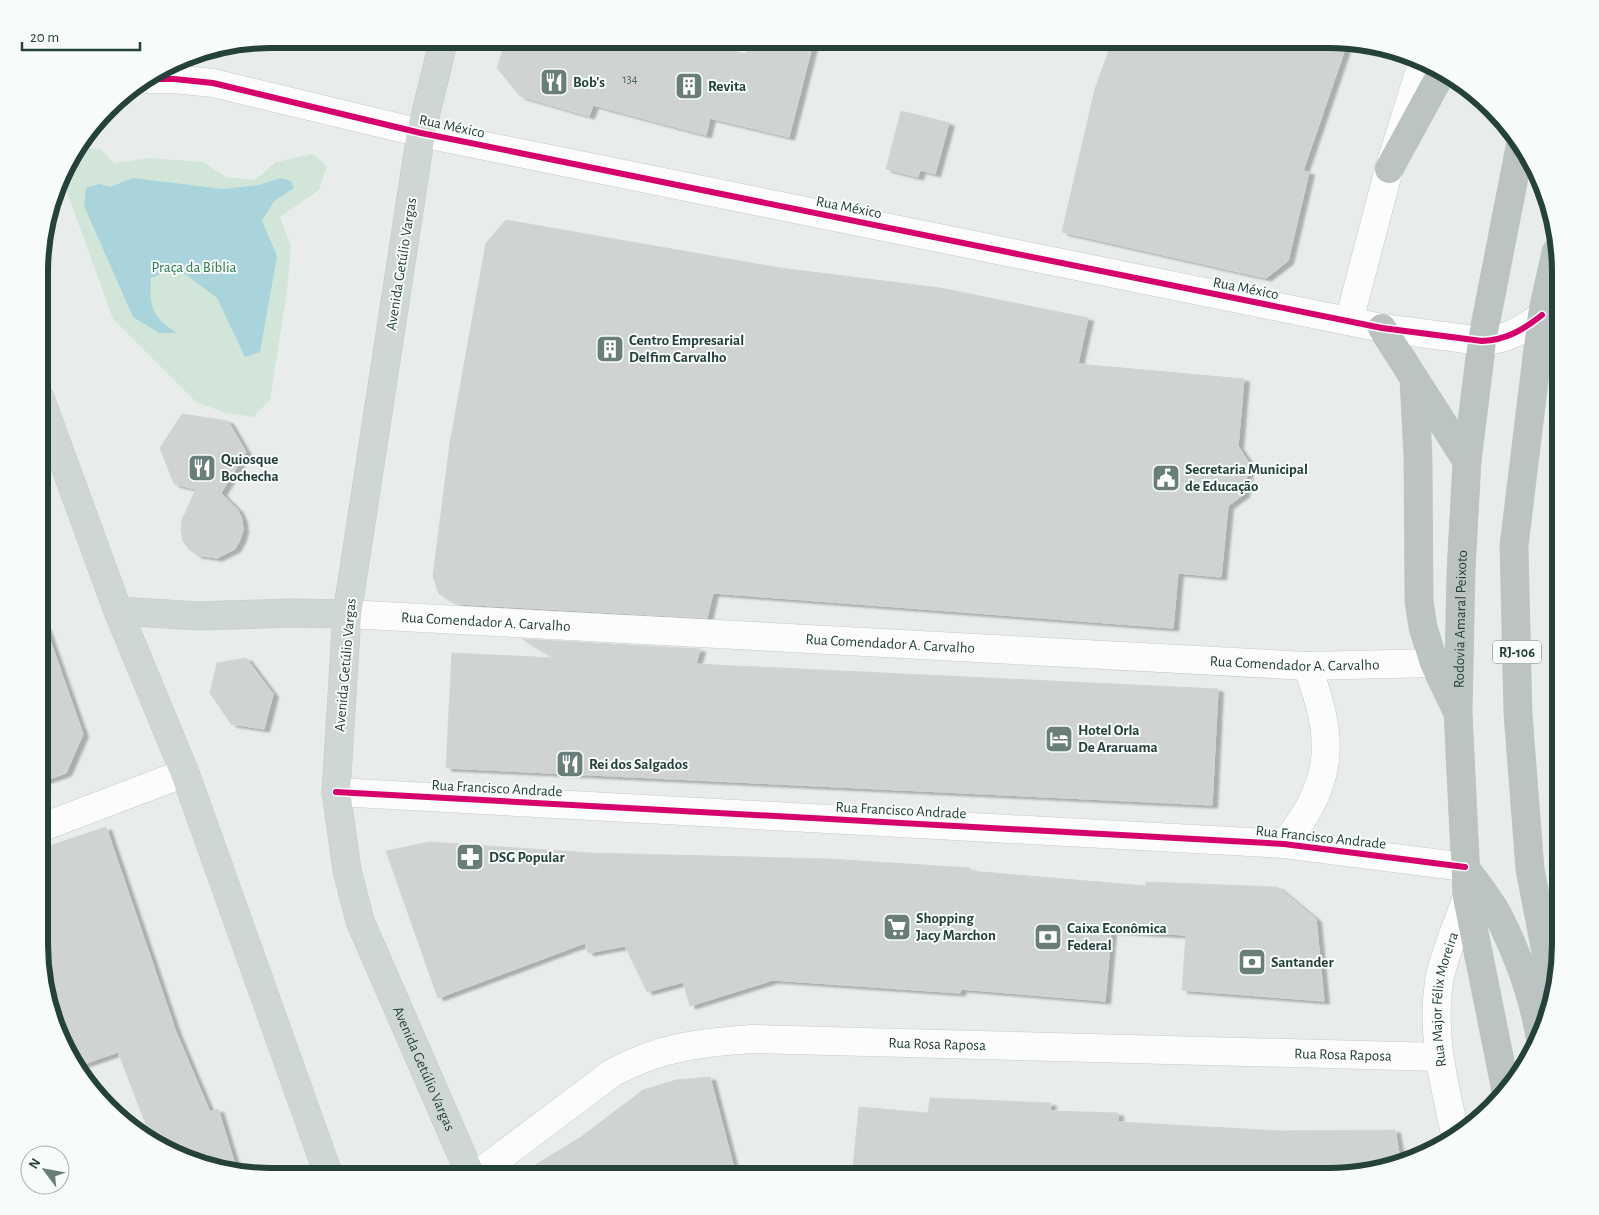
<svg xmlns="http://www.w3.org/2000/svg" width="1599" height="1215" font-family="'Alegreya Sans',sans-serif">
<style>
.green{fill:#d1e6d8}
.water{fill:#a9d4db}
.building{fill:#cfd4d2;stroke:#d1d6d4;filter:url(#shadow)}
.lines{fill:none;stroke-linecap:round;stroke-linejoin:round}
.minor-casing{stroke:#c5cac8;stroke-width:29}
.major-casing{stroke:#c3ccc9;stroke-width:29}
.highway-casing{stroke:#c3ccc9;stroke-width:29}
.minor{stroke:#fcfcfc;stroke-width:28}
.major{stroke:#cfd7d5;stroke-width:28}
.highway{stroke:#bcc4c2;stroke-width:28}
.cycleway-casing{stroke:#f7fbf9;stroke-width:9}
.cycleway{stroke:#d6006c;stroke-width:6}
.labels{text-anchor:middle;stroke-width:4;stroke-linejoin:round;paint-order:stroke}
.number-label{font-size:12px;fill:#506761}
.shield{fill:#f7fbf9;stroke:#637a73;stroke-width:1}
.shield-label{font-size:14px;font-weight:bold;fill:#24423a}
.poi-label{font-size:15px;font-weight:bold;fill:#24423a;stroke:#f7fbf9;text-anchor:start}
.street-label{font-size:15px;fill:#24423a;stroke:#f7fbf9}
.park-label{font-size:15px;fill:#2d7a4b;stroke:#f7fbf9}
.rim{fill:none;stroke:#24423a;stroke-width:6}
</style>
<defs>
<filter id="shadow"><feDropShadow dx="5.5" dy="3" stdDeviation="1" flood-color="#0004"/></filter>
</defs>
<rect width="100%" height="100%" fill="#e8edeb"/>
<polygon class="green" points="76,148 101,149 114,163 149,158 204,162 226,177 255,180 276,162 313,154 327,166 319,190 280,217 291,246 287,291 270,400 253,417 226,413 196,402 113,319 62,178 70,155"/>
<path class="water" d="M133 178 223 189 259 185 280 178 291 181 294 188 274 201 262 221 277 256 260 352 245 357 217 298 185 274 167 272 151 278C149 307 152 317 177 333H159L133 317 84 206 86 188 99 184 110 187Z"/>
<g class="building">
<polygon points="506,39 687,39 746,54 750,39 814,39 789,137 710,118 706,135 593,105 589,116 520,96 497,68"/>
<polygon points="1113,39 1326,39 1346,46 1303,171 1309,172 1288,261 1266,278 1062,232 1095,89"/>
<polygon points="901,111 949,123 935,174 920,170 918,177 886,169"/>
<polygon points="506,220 780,268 940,288 1088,318 1078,364 1244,379 1238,446 1249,463 1244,494 1228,506 1221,577 1178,573 1173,628 713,593 707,618 459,604 439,594 433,576 450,443 486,243"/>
<polygon points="182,414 228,421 246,452 221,493 238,510 242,520 243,530 240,540 235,549 217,558 197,555 189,549 183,541 181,530 182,520 196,489 174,484 160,448"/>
<polygon points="45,626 83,734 66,773 40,782 40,627"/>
<polygon points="522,639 700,649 696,664 1218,689 1212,805 446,768 452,653 555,658"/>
<polygon points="246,658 273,694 264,729 231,724 210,693 217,663"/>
<polygon points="106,827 176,1032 210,1112 218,1109 237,1171 183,1159 152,1140 118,1052 78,1066 68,1054 39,959 40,849"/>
<polygon points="429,842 591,853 829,859 970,868 970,871 1146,886 1146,882 1277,887 1316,919 1324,1001 1182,990 1186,935 1111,931 1105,1001 961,989 960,993 773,980 690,1006 683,982 647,992 625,946 588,953 585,943 438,998 386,851"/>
<polygon points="710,1077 736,1176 517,1176 581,1137 643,1090 676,1080"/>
<polygon points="930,1098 1051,1103 1050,1111 1118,1113 1118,1122 1283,1131 1395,1130 1400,1159 1328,1176 852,1176 859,1107 928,1113"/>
</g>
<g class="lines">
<defs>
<g id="minor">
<path d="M147 79H174L213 83 421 133 1382 328 1482 341C1506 340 1523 330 1542 315"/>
<polyline points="1349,321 1389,169 1423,60"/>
<path id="s1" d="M347 614 1307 666 1434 663"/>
<polyline points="336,792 1284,844 1465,867"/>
<polyline points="40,828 185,773"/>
<path d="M1284 844C1335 781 1335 739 1307 666"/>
<path id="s2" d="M1455 1133C1444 1083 1431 1034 1439 981 1444 954 1458 923 1467 897"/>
<path id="s3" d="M475 1176 612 1073C660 1047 698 1043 751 1039L1439 1057"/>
</g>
<g id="major">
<path id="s4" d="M444 39 421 133 347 614 336 792 347 870 360 921 471 1176"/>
<polyline points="40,398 118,611 185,773 329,1176"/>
<polyline points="118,611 198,616 291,613 347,614"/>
</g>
<g id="highway">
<polyline points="1389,169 1442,72"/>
<polyline points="1382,328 1467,461"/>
<polyline points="1414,380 1418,456 1419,601 1423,627 1434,663 1456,709"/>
<path d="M1466 869C1477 884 1490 900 1499 917 1518 955 1533 995 1540 1037"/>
<polyline points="1553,989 1530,869 1518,714 1514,546 1542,315 1556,252"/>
<path id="s5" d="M1506 1091 1467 897 1458 712 1461 571 1467 461 1482 341 1520 147"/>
</g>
</defs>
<use href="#minor" class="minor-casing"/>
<use href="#major" class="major-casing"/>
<use href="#highway" class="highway-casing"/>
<use href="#minor" class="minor"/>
<use href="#major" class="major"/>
<use href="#highway" class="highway"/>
<defs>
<g id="cycleway">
<path d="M147 79H174L213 83 421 133 1382 328 1482 341C1506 340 1523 330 1542 315"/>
<polyline points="336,792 1284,844 1465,867"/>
</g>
</defs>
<use href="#cycleway" class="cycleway-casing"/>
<use href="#cycleway" class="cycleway"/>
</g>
<defs>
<symbol id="restaurant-square" viewBox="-11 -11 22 22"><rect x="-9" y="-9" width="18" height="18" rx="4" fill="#697e78" stroke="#f7fbf9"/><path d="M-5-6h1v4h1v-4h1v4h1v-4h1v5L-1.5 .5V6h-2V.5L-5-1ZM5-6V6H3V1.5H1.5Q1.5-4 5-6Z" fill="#fff"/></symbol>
<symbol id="building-square" viewBox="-11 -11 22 22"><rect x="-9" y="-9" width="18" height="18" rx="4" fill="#697e78" stroke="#f7fbf9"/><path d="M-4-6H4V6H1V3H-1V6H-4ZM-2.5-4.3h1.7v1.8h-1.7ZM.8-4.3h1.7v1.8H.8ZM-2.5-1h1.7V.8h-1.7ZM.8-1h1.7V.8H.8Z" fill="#fff"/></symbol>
<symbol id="civic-square" viewBox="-11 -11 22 22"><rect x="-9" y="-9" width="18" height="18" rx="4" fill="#697e78" stroke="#f7fbf9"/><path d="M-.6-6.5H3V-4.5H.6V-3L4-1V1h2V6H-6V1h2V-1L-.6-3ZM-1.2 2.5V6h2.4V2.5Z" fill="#fff"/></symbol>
<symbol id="hotel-square" viewBox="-11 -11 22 22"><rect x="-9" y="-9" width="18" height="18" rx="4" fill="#697e78" stroke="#f7fbf9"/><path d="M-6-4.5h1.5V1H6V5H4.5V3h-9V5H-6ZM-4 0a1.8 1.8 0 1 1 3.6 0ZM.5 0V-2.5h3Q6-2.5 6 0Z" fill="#fff"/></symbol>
<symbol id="pharmacy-square" viewBox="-11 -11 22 22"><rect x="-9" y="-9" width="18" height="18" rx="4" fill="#697e78" stroke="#f7fbf9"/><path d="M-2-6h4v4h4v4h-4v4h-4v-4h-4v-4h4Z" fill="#fff"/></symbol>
<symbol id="supermarket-square" viewBox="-11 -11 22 22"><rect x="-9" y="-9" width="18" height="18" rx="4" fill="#697e78" stroke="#f7fbf9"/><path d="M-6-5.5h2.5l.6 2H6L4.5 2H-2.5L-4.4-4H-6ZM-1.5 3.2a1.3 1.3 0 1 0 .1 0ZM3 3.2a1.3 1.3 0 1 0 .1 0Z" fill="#fff"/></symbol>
<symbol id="bank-square" viewBox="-11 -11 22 22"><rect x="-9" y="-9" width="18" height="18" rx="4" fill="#697e78" stroke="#f7fbf9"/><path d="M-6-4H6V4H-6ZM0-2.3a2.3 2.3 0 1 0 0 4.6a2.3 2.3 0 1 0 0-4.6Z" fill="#fff"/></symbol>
</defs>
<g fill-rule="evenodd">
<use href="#restaurant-square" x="538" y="66" width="32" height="32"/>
<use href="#building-square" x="673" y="70" width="32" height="32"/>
<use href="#building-square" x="594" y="333" width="32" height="32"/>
<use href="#restaurant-square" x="186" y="452" width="32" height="32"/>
<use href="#civic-square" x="1150" y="462" width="32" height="32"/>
<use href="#hotel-square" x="1043" y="723" width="32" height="32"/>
<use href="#restaurant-square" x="554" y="748" width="32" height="32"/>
<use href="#pharmacy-square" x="454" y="841" width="32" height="32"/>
<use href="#supermarket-square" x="881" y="911" width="32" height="32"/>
<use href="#bank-square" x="1032" y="921" width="32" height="32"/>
<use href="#bank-square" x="1236" y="946" width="32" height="32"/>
</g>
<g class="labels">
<g class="number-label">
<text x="630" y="83">134</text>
</g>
<rect class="shield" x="1493" y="640.5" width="48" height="23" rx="4"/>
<g class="shield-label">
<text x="1517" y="657">RJ-106</text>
</g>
<g class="poi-label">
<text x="573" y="87">Bob's</text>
<text x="708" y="91">Revita</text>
<text x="629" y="345">Centro Empresarial<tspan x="629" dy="17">Delfim Carvalho</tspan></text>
<text x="221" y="464">Quiosque<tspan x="221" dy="17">Bochecha</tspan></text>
<text x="1185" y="474">Secretaria Municipal<tspan x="1185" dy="17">de Educação</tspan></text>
<text x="1078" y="735">Hotel Orla<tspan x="1078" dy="17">De Araruama</tspan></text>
<text x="589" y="769">Rei dos Salgados</text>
<text x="489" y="862">DSG Popular</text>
<text x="916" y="923">Shopping<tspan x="916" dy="17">Jacy Marchon</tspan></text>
<text x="1067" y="933">Caixa Econômica<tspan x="1067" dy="17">Federal</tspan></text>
<text x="1271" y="967">Santander</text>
</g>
<g class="street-label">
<text transform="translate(452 126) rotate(12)" y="5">Rua México</text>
<text transform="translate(849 207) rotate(11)" y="5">Rua México</text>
<text transform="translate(401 264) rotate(-81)" y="5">Avenida Getúlio Vargas</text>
<text transform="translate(1246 288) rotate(11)" y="5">Rua México</text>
<text dy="5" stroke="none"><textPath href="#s5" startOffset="476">Rodovia Amaral Peixoto</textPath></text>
<text dy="5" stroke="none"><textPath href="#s1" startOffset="139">Rua Comendador A. Carvalho</textPath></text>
<text dy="5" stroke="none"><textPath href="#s1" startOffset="544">Rua Comendador A. Carvalho</textPath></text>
<text dy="5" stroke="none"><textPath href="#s1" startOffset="949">Rua Comendador A. Carvalho</textPath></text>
<text transform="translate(345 665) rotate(-85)" y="5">Avenida Getúlio Vargas</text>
<text transform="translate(497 788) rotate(3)" y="5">Rua Francisco Andrade</text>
<text transform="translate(901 810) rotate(3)" y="5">Rua Francisco Andrade</text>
<text transform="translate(1321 837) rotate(6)" y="5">Rua Francisco Andrade</text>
<text dy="5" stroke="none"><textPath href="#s2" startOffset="136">Rua Major Félix Moreira</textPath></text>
<text dy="5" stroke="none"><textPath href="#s3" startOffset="502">Rua Rosa Raposa</textPath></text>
<text dy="5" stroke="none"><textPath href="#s3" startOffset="908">Rua Rosa Raposa</textPath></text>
<text dy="5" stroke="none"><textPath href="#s4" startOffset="1054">Avenida Getúlio Vargas</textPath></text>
</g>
<g class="park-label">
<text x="194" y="272">Praça da Bíblia</text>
</g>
</g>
<path d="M0 0H1599V1215H0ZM272 48H1328A224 224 0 0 1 1552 272V944A224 224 0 0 1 1328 1168H272A224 224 0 0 1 48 944V272A224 224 0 0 1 272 48Z" fill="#f7fbf9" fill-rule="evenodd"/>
<path class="rim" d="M272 48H1328A224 224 0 0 1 1552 272V944A224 224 0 0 1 1328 1168H272A224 224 0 0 1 48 944V272A224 224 0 0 1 272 48Z"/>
<g transform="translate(45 1170) rotate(302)"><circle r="24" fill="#f7fbf9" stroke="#a3b1ad"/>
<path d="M0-4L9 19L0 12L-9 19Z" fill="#697e78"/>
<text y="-8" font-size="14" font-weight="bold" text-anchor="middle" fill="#24423a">N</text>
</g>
<path d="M22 42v8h118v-8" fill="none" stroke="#24423a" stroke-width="2.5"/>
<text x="30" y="42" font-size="15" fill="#24423a" stroke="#f7fbf9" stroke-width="4" paint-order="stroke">20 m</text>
</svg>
